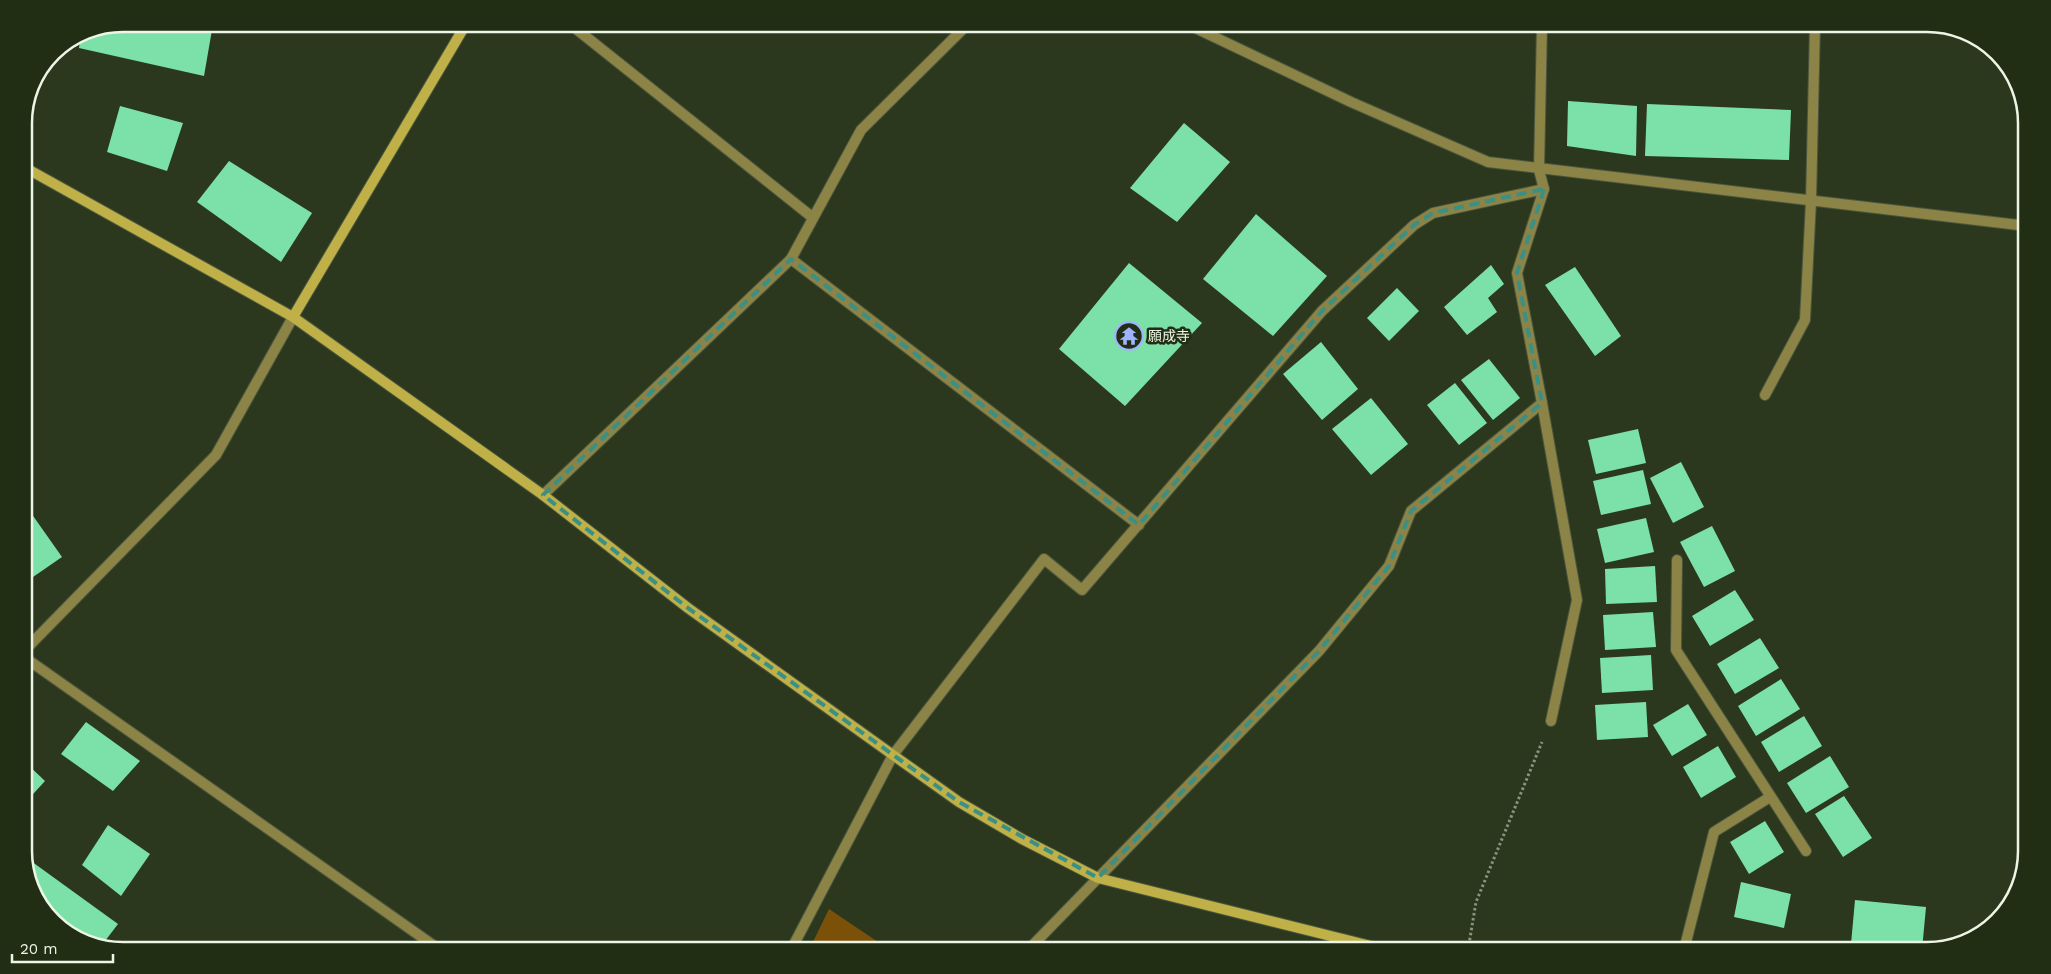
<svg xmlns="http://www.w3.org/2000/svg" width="2051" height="974" font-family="'Work Sans','Noto Sans JP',sans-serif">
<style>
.green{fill:#7b5009}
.building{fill:#7be1a9}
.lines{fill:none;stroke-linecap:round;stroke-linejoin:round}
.street-casing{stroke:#4a563e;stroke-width:12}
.secondary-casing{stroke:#4a563e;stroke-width:12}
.path{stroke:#89947f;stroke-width:3;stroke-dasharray:2.5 2.5;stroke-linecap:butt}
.street{stroke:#8c8346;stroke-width:10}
.secondary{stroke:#bfb047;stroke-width:10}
.marked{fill:none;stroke:#3b9086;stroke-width:4;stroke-dasharray:10 6;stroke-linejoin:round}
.labels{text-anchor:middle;stroke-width:5;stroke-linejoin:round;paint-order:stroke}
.poi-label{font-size:14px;fill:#edf6e6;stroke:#212e14;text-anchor:start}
.rim{fill:none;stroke:#edf6e6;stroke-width:2.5}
</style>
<rect width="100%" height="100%" fill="#2b381e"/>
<polygon class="green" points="829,909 890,950 809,950"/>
<g class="building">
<polygon points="123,24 213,24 204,76 79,48 81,34 86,31"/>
<polygon points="1568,101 1637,106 1636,156 1567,146"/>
<polygon points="1647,104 1791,110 1789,160 1645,156"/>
<polygon points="120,106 183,123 167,171 107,152"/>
<polygon points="1184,123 1230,162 1177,222 1130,188"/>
<polygon points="229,161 312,213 281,262 197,202"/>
<polygon points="1256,214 1327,276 1273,336 1203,279"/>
<polygon points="1129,263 1202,323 1125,406 1059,349"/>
<polygon points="1491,265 1504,284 1488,298 1497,312 1467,335 1444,307"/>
<polygon points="1575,267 1621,336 1595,356 1545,285"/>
<polygon points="1397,288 1419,311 1389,341 1367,318"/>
<polygon points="1321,342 1358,389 1322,420 1283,374"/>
<polygon points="1489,359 1520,398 1493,420 1461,380"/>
<polygon points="1455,383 1487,423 1459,445 1427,405"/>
<polygon points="1371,398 1408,444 1371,475 1332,429"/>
<polygon points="1638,429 1646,463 1596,474 1588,440"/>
<polygon points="1681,462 1704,507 1673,523 1650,478"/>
<polygon points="1643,470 1651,504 1601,515 1593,481"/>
<polygon points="24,503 62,557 33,577 24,566"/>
<polygon points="1646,518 1654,552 1605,563 1597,529"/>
<polygon points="1712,526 1735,571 1704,587 1680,542"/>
<polygon points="1655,566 1657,602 1606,604 1605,569"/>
<polygon points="1735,590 1754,620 1710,646 1692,616"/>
<polygon points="1653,612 1656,647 1605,650 1603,615"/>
<polygon points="1760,638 1779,668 1735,694 1717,664"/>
<polygon points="1651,655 1653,690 1602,693 1600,658"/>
<polygon points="1781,679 1800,709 1756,736 1738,706"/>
<polygon points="1646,702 1648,737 1597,740 1595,705"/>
<polygon points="1688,704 1707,735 1672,756 1653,725"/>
<polygon points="1804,716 1822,746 1779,772 1761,742"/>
<polygon points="86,722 140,761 113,791 61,754"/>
<polygon points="1718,746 1736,777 1701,798 1683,767"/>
<polygon points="1830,756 1849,787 1806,813 1787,783"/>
<polygon points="24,761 45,781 24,804"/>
<polygon points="1844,796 1872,838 1843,857 1815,814"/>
<polygon points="1765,821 1784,852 1749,874 1730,842"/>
<polygon points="108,825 150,854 121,896 82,865"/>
<polygon points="24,856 118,924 102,945 80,940 41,906"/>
<polygon points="1741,882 1791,894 1784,928 1734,917"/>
<polygon points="1855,900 1926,907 1922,950 1851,944"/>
<polygon points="1255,942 1263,950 1246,950"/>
</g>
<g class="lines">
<defs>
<g id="street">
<polyline points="570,24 812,217"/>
<polyline points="1187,24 1351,102 1488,162 2027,226"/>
<polyline points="791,259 1139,525"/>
<polyline points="1765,395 1805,320 1811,201 1815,24"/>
<polyline points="1542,403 1577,600 1551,721"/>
<polyline points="543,495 791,259 861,130 968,24"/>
<polyline points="1677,560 1676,650 1806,851"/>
<polyline points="24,651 216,455 293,317"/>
<polyline points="24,657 440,950"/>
<polyline points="791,950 893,755 1044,559 1082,590 1322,311 1414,225 1433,213 1544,189"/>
<polyline points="1028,950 1319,651 1389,566 1411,511 1542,403 1517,273 1544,189 1539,170 1542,24"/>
<polyline points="1684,950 1714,832 1770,797"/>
</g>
<g id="secondary">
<polyline points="24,167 293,317 543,495 688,608 893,755 959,802 1022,839 1098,878 1387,950"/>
<polyline points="293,317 466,24"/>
</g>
</defs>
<use href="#street" class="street-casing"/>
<use href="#secondary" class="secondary-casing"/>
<polyline class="path" points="1468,950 1476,902 1542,742"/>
<use href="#street" class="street"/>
<use href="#secondary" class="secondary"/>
</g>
<path class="marked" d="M1544 189 1517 273 1542 403 1411 511 1389 566 1319 651 1098 878 959 802 688 608 543 495 791 259 1139 525 1322 311 1414 225 1433 213Z"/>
<defs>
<symbol id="temple-ring" viewBox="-11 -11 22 22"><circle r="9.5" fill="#212e14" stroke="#a0b3fd" stroke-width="1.5"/><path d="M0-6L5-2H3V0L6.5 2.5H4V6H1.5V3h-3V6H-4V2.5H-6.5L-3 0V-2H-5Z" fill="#a0b3fd"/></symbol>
</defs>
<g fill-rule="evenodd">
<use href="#temple-ring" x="1113" y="320" width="32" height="32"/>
</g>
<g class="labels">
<g class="poi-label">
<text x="1148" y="341">願成寺</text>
</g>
</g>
<path d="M0 0H2051V974H0ZM123 32H1927A91 91 0 0 1 2018 123V851A91 91 0 0 1 1927 942H123A91 91 0 0 1 32 851V123A91 91 0 0 1 123 32Z" fill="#212e14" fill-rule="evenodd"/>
<path class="rim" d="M123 32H1927A91 91 0 0 1 2018 123V851A91 91 0 0 1 1927 942H123A91 91 0 0 1 32 851V123A91 91 0 0 1 123 32Z"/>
<path d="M12 954v8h101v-8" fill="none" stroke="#edf6e6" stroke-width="2.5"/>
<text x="20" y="954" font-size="15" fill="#edf6e6" stroke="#212e14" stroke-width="4" paint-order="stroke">20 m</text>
</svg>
